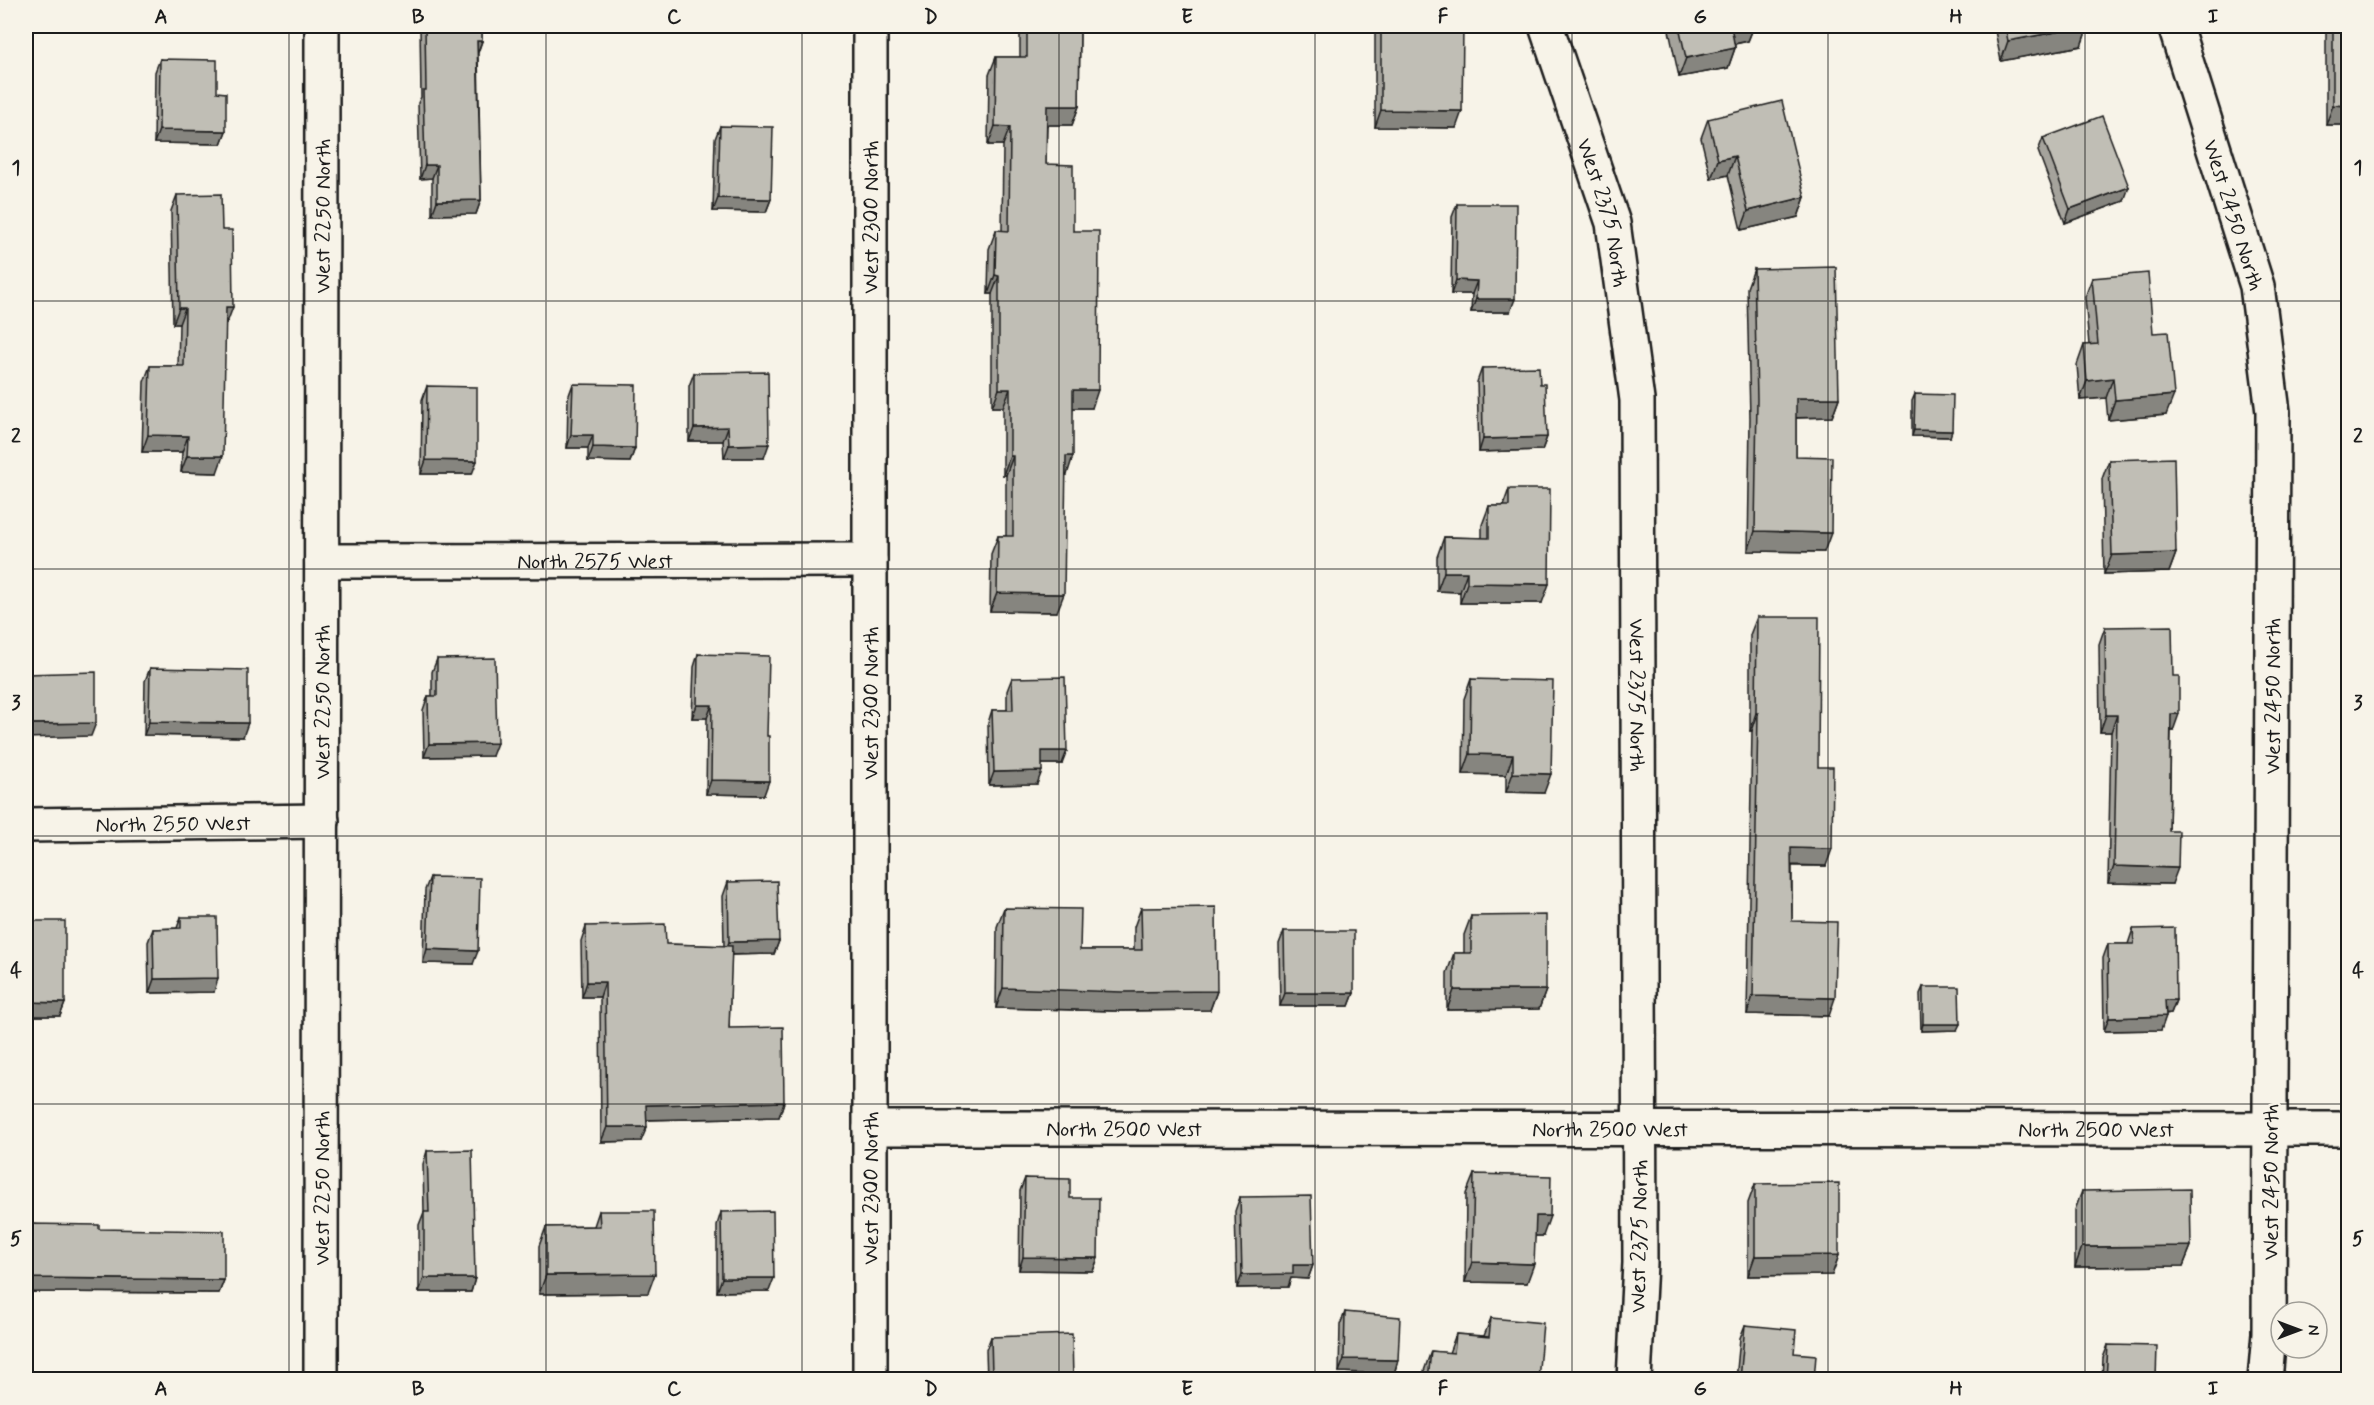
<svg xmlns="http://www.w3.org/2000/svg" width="2374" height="1405" font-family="Mynerve,sans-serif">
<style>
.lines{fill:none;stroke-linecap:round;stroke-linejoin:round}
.street-casing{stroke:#1c1c1c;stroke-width:38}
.secondary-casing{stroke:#1c1c1c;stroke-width:38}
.street{stroke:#f7f3e8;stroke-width:33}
.secondary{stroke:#f7f3e8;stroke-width:33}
.wall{fill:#a5a39c;stroke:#1c1c1c;stroke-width:1.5}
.shaded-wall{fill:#86857f;stroke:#1c1c1c;stroke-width:1.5}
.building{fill:#c0beb5;stroke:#1c1c1c;stroke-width:1.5}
.grid{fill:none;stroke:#1c1c1c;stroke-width:1.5;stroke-opacity:0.55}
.labels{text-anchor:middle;stroke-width:5;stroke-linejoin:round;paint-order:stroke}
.street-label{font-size:22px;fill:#1c1c1c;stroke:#f7f3e8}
.neatline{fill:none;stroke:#1c1c1c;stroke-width:2}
.grid-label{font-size:20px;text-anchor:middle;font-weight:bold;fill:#1c1c1c}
</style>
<rect width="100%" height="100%" fill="#f7f3e8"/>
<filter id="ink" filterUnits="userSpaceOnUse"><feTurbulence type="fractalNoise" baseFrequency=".0167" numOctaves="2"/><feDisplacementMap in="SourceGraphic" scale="12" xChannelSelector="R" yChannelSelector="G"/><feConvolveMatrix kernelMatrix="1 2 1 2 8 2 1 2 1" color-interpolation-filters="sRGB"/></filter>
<g filter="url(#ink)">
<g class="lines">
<defs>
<g id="street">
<path id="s1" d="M1546 26 1613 223 1637 400 1640 1263 1634 1380"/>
<path id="s2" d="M2175 26 2257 286 2273 412 2269 1334 2265 1380"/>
<path id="s3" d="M322 561 870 560"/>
<path id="s4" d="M26 825 322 821"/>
<path id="s5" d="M870 1128 2348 1129"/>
<path id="s6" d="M321 1380 322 26"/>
</g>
<polyline id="secondary" points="870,26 870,1380"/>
</defs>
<use href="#street" class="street-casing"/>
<use href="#secondary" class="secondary-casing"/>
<use href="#street" class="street"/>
<use href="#secondary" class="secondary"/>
</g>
<g class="wall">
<polygon points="420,26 482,26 482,41 478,53 481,200 476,214 432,215 432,178 420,179 418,103 421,97"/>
<polygon points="1020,26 1080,26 1079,106 1072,125 1047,125 1046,164 1073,231 1092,408 1073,408 1067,475 1065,475 1057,612 990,611 991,554 998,536 1006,536 1006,475 1003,475 1003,407 992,407 992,294 988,294 989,249 996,230 1002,231 1003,145 988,145 989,75 996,57 1020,57"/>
<polygon points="1375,26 1463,26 1456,128 1375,127"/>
<polygon points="1668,26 1754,26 1748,41 1735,44 1735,48 1728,68 1679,77"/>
<polygon points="1994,26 2088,26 2081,46 2001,61"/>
<polygon points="2328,26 2349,26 2349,125 2326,125 2326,31"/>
<polygon points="160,59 217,92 226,131 221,144 154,143 155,72"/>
<polygon points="1708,119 1805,197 1798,217 1741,230 1728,175 1711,179 1701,138"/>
<polygon points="720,126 771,199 766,212 713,211 715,139"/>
<polygon points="2043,138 2124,201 2065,223 2038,151"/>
<polygon points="177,195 222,230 227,323 225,323 217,473 181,472 182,452 142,452 144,382 150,366 178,366 179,324 173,324 171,211"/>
<polygon points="1457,204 1510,312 1471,312 1472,294 1451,294 1452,217"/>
<polygon points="1754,269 1839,398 1832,417 1796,418 1796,456 1824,552 1748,551 1750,418 1747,288"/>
<polygon points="2092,278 2153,333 2166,415 2108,420 2106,398 2080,400 2077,365 2084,345 2089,345 2085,297"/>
<polygon points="1482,368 1540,384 1547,437 1542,450 1479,452 1477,382"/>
<polygon points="694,373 764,458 724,458 723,441 689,441 689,386"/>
<polygon points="573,384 635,448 630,462 588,461 588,448 567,448 568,398"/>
<polygon points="427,386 472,474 421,474 422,400"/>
<polygon points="1915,394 1950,437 1912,436 1912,401"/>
<polygon points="2109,460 2176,553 2169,572 2104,574 2102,479"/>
<polygon points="1509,489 1542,603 1460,603 1460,592 1437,591 1437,557 1444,537 1482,538 1482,525 1489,506 1503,506"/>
<polygon points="1757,617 1818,767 1826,866 1792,866 1792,921 1829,1016 1747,1014 1752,731 1750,731 1750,635"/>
<polygon points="2105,627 2173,731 2171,731 2169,831 2172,884 2108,883 2111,732 2100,732 2099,644"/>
<polygon points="698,654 767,736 764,795 706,794 707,718 692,718 694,667"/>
<polygon points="437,659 492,756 424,757 423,710 428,696 432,696 432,672"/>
<polygon points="150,668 243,737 144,735 145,681"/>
<polygon points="1012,678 1062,764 1042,764 1037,784 989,785 988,723 992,710 1007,710 1007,691"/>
<polygon points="1471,679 1544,793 1506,792 1506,775 1463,774 1464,699"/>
<polygon points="430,877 473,964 423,963 425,890"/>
<polygon points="728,882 779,941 774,954 731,955 729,1028 784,1102 779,1117 646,1120 641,1141 601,1142 600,997 582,997 581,941 586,926 666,944 724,946 723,896"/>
<polygon points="1004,908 1080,950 1134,950 1134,927 1141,908 1217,991 1210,1010 1115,1011 996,1008 997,927"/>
<polygon points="1471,916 1546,990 1539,1009 1447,1010 1447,973 1454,953 1464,953 1464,935"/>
<polygon points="181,917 214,992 149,993 148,942 153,929 177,928"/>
<polygon points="28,921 65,1003 60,1016 26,1016 26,927"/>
<polygon points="2133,929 2176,1000 2171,1013 2166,1014 2161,1030 2104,1031 2103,958 2108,944 2128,944"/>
<polygon points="1284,931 1354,993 1349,1006 1280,1006 1279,944"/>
<polygon points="1923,987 1957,1030 1921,1031 1920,994"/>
<polygon points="427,1151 475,1278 471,1292 419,1292 419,1225 424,1212 423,1164"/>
<polygon points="1474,1174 1543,1236 1535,1236 1527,1283 1465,1282 1466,1194"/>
<polygon points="1025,1178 1070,1198 1098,1258 1093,1271 1019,1270 1020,1191"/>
<polygon points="1755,1184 1839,1255 1832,1275 1748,1276 1748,1203"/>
<polygon points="2082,1191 2191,1246 2183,1266 2075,1267 2075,1210"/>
<polygon points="1240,1197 1313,1265 1308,1279 1291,1278 1288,1287 1237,1288 1235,1211"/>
<polygon points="599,1211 648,1293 539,1294 539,1246 546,1227 594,1226"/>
<polygon points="721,1212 769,1291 717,1292 717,1225"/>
<polygon points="28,1224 99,1229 224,1280 219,1293 26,1292 26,1231"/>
<polygon points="1345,1312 1398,1360 1394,1374 1339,1372 1340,1325"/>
<polygon points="1491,1318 1538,1380 1423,1380 1424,1371 1431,1351 1449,1353 1456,1334 1484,1336"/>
<polygon points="1745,1325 1794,1353 1814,1380 1736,1380 1740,1338"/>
<polygon points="991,1337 1073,1380 987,1380 986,1350"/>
<polygon points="2108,1345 2156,1379 2173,1379 2102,1380 2103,1358"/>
</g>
<g class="shaded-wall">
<polygon points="1731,26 1754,26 1748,41 1724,46"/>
<polygon points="2088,26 2081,46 2001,61 2008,41"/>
<polygon points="477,41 482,41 477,54"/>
<polygon points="1735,48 1728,68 1679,77 1686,58"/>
<polygon points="2333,105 2349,106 2349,125 2326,125"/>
<polygon points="1047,106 1079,106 1072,125 1040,125"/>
<polygon points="1381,110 1462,111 1456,128 1375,127"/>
<polygon points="995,126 1010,127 1003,145 988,145"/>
<polygon points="159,130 226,131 221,144 154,143"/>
<polygon points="1735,156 1728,175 1711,179 1718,160"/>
<polygon points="425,165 437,165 432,178 420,179"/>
<polygon points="2129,187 2124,201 2065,223 2070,209"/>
<polygon points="1805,197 1798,217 1741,230 1748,211"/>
<polygon points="718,198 771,199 766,212 713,211"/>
<polygon points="481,200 476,214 432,215 437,201"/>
<polygon points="995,275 999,276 992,294 988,294"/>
<polygon points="1456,280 1477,281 1472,294 1451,294"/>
<polygon points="1476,299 1515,299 1510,312 1471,312"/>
<polygon points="226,307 233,307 227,323 220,324"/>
<polygon points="179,308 185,308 179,324 173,324"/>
<polygon points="2113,378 2106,398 2080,400 2087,381"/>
<polygon points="999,389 1010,389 1003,407 992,407"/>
<polygon points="1073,390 1098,390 1092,408 1067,408"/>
<polygon points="2174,395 2166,415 2108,420 2115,400"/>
<polygon points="1796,398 1839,398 1832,417 1788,418"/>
<polygon points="728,427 723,441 689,441 694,428"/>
<polygon points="1914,430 1952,431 1950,437 1912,436"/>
<polygon points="148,435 188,436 182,452 142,452"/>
<polygon points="571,435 593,435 588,448 567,448"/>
<polygon points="1547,437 1542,450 1479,452 1483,439"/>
<polygon points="769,444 764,458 724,458 729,445"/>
<polygon points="593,447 635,448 630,462 588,461"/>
<polygon points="187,456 223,456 217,473 181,472"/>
<polygon points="1010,456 1013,456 1006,475 1003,475"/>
<polygon points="1066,456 1073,456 1067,475 1059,475"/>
<polygon points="426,460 477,461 472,474 421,474"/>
<polygon points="1755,531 1831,533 1824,552 1748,551"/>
<polygon points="2176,553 2169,572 2104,574 2112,555"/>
<polygon points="1444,572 1467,572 1460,592 1437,591"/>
<polygon points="1467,583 1549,584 1542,603 1460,603"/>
<polygon points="997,593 1064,594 1057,612 990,611"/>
<polygon points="697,705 712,705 707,718 692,718"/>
<polygon points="1756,713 1758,713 1752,731 1750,731"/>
<polygon points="2171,714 2179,714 2173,731 2165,731"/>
<polygon points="2106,715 2117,715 2111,732 2100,732"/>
<polygon points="149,722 248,723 243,737 144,735"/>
<polygon points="96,723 91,736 26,738 26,724"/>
<polygon points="497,743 492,756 424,757 429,744"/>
<polygon points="1042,751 1067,751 1062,764 1037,764"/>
<polygon points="1470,754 1513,755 1506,775 1463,774"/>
<polygon points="1042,771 1037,784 989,785 994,772"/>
<polygon points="1513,773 1551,774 1544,793 1506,792"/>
<polygon points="711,780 769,781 764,795 706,794"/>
<polygon points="1791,848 1832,849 1826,866 1785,865"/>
<polygon points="2114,866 2178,868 2172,884 2108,883"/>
<polygon points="779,941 774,954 724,955 729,942"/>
<polygon points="427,949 478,951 473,964 423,963"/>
<polygon points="218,978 214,992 149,993 154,979"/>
<polygon points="587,982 605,982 600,997 582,997"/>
<polygon points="1003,988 1217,991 1210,1010 1115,1011 996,1008"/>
<polygon points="1454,990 1546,990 1539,1009 1447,1010"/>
<polygon points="1285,993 1354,993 1349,1006 1280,1006"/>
<polygon points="1753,996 1835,998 1829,1016 1747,1014"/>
<polygon points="2165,1000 2176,1000 2171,1013 2160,1014"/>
<polygon points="26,1002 65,1003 60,1016 26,1016"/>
<polygon points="2166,1016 2161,1030 2104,1031 2109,1018"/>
<polygon points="1923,1024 1960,1024 1957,1030 1921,1031"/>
<polygon points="784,1102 779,1117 641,1120 646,1105"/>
<polygon points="607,1127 647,1127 641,1141 601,1142"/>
<polygon points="1536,1216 1550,1216 1543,1236 1528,1236"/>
<polygon points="2191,1246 2183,1266 2075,1267 2082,1247"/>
<polygon points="1839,1255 1832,1275 1748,1276 1755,1256"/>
<polygon points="1023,1257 1098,1258 1093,1271 1019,1270"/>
<polygon points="1472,1262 1534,1264 1527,1283 1465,1282"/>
<polygon points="1293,1265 1313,1265 1308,1279 1291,1278 1288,1287 1237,1288 1242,1275"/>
<polygon points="655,1274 648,1293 539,1294 546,1275"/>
<polygon points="27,1278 224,1280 219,1293 26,1292 26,1282"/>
<polygon points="424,1278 475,1278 471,1292 419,1292"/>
<polygon points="722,1278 774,1278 769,1291 717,1292"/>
<polygon points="1344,1359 1398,1360 1394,1374 1339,1372"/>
<polygon points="1003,1373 1001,1380 990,1380 992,1374"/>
</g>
<g class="building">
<polygon points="425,26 482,26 482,41 477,41 481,200 437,201 437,165 425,165 423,90 426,90"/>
<polygon points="1027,26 1080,26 1079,106 1047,106 1046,164 1073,165 1073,231 1099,231 1098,390 1073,390 1073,456 1066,456 1064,594 997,593 998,536 1013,536 1013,456 1010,456 1010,389 999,389 999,276 995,275 996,230 1009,231 1010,127 995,126 996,57 1027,57"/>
<polygon points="1381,26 1463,26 1462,111 1381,110"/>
<polygon points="1679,26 1736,26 1731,26 1735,48 1686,58"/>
<polygon points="2005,26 2088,26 2008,41"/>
<polygon points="2333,26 2349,26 2349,106 2333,105"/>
<polygon points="160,59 217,60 217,92 226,93 226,131 159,130"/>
<polygon points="1782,101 1805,197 1748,211 1735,156 1718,160 1708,119"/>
<polygon points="2102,116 2129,187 2070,209 2043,138"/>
<polygon points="720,126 773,127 771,199 718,198"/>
<polygon points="221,194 222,230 232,230 233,307 226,307 223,456 187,456 188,436 148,435 150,366 184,366 185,308 179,308 177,195"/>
<polygon points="1457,204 1516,204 1515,299 1476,299 1477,281 1456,280"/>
<polygon points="1836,267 1839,398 1796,398 1796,456 1832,457 1831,533 1755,531 1757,399 1754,269"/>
<polygon points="2148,273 2153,333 2168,332 2174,395 2115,400 2113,378 2087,381 2084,345 2098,344 2092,278"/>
<polygon points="1539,367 1540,384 1545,384 1547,437 1483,439 1482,368"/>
<polygon points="768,372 769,444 729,445 728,427 694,428 694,373"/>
<polygon points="573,384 636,385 635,448 593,447 593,435 571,435"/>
<polygon points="427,386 477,387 477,461 426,460"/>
<polygon points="1915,394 1953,395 1952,431 1914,430"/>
<polygon points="2174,458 2176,553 2112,555 2109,460"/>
<polygon points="1509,489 1550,489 1549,584 1467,583 1467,572 1444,572 1444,537 1489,538 1489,506 1509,506"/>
<polygon points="1757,617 1819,617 1818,767 1833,767 1832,849 1791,848 1792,921 1837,922 1835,998 1753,996 1758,713 1756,713"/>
<polygon points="2172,626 2173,676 2179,676 2179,714 2171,714 2169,831 2179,831 2178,868 2114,866 2117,715 2106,715 2105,627"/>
<polygon points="698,654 769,656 767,736 769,736 769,781 711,780 712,705 697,705"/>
<polygon points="495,658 497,743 429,744 428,696 437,696 437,659"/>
<polygon points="150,668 248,670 248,723 149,722"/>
<polygon points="96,672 96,723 26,724 26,674"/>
<polygon points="1065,677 1067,751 1042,751 1042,771 994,772 992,710 1013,710 1012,678"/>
<polygon points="1471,679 1553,681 1551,774 1513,773 1513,755 1470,754"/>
<polygon points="430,877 480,878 478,951 427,949"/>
<polygon points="777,881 779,941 729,942 728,882"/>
<polygon points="1216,907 1217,991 1122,992 1003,988 1004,908 1081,909 1080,950 1142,950 1141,908"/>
<polygon points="1546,915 1546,990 1454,990 1454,953 1471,953 1471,916"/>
<polygon points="181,917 217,917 218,978 154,979 153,929 181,928"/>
<polygon points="28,921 65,921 65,1003 26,1002 26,954 28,954"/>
<polygon points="665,924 666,944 732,946 729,1028 783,1027 784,1102 646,1105 647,1127 607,1127 605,982 587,982 586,926"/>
<polygon points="2175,928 2176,1000 2165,1000 2166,1016 2109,1018 2108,944 2134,944 2133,929"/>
<polygon points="1284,931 1354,931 1354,993 1285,993"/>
<polygon points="1923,987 1959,987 1960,1024 1923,1024"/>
<polygon points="472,1150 475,1278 424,1278 424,1212 429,1212 427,1151"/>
<polygon points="1474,1174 1551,1176 1550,1216 1536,1216 1534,1264 1472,1262"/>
<polygon points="1025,1178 1070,1179 1070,1198 1099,1198 1098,1258 1023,1257"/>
<polygon points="1839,1183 1839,1255 1755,1256 1755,1184"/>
<polygon points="2190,1189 2191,1246 2082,1247 2082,1191"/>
<polygon points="1311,1196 1313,1265 1293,1265 1293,1274 1242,1275 1240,1197"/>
<polygon points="599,1211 654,1211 655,1274 546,1275 546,1227 600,1226"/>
<polygon points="773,1211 774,1278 722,1278 721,1212"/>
<polygon points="28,1224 99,1225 99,1229 224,1231 224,1280 27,1278"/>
<polygon points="1345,1312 1400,1317 1398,1360 1344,1359"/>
<polygon points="1491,1318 1543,1323 1538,1380 1428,1380 1431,1351 1454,1353 1456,1334 1489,1337"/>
<polygon points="1745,1325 1796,1330 1794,1353 1816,1355 1814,1380 1740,1380"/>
<polygon points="1072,1334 1073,1380 1004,1380 1003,1373 992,1374 991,1337"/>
<polygon points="2108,1345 2157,1346 2156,1379 2173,1380 2106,1380"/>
</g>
</g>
<path class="grid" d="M289 26V1380M546 26V1380M802 26V1380M1059 26V1380M1315 26V1380M1572 26V1380M1828 26V1380M2085 26V1380M26 301H2348M26 569H2348M26 836H2348M26 1104H2348"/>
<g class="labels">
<g class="street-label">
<text dy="8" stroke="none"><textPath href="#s1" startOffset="196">West 2375 North</textPath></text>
<text dy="8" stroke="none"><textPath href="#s2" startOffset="198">West 2450 North</textPath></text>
<text dy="8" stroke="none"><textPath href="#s6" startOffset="1164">West 2250 North</textPath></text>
<text transform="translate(870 217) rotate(-90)" y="8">West 2300 North</text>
<text dy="8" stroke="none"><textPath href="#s3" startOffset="273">North 2575 West</textPath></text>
<text dy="8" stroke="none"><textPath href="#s1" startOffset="682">West 2375 North</textPath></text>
<text transform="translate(2272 696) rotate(-90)" y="8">West 2450 North</text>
<text dy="8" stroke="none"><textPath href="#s6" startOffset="678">West 2250 North</textPath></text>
<text transform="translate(870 703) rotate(-90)" y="8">West 2300 North</text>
<text dy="8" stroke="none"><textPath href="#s4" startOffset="147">North 2550 West</textPath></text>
<text dy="8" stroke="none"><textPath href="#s5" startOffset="254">North 2500 West</textPath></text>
<text dy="8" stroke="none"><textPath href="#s5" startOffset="740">North 2500 West</textPath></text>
<text dy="8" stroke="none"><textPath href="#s5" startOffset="1226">North 2500 West</textPath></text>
<text transform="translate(2270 1182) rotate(-90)" y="8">West 2450 North</text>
<text dy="8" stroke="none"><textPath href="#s6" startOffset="192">West 2250 North</textPath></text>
<text transform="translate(870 1188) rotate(-90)" y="8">West 2300 North</text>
<text transform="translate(1638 1236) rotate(-89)" y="8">West 2375 North</text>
</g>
</g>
<rect width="2374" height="1405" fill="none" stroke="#f7f3e8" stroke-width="66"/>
<g transform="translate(2299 1330) rotate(90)"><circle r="28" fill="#f7f3e8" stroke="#9f9d96" stroke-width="1.5"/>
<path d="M0-4.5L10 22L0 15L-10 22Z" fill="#1c1c1c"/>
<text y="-9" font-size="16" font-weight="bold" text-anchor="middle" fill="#1c1c1c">N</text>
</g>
<rect x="33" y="33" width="2308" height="1339" class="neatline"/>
<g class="grid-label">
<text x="161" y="23">A</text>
<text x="418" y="23">B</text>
<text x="674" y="23">C</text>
<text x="931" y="23">D</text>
<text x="1187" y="23">E</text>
<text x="1443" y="23">F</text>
<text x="1700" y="23">G</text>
<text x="1956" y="23">H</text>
<text x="2213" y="23">I</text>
<text x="16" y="174">1</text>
<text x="2358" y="174">1</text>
<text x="16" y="442">2</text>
<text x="2358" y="442">2</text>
<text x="16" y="709">3</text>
<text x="2358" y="709">3</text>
<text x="16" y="977">4</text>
<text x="2358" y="977">4</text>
<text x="16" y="1245">5</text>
<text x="2358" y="1245">5</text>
<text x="161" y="1395">A</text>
<text x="418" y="1395">B</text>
<text x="674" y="1395">C</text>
<text x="931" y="1395">D</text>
<text x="1187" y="1395">E</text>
<text x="1443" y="1395">F</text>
<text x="1700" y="1395">G</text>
<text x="1956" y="1395">H</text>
<text x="2213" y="1395">I</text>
</g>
</svg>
